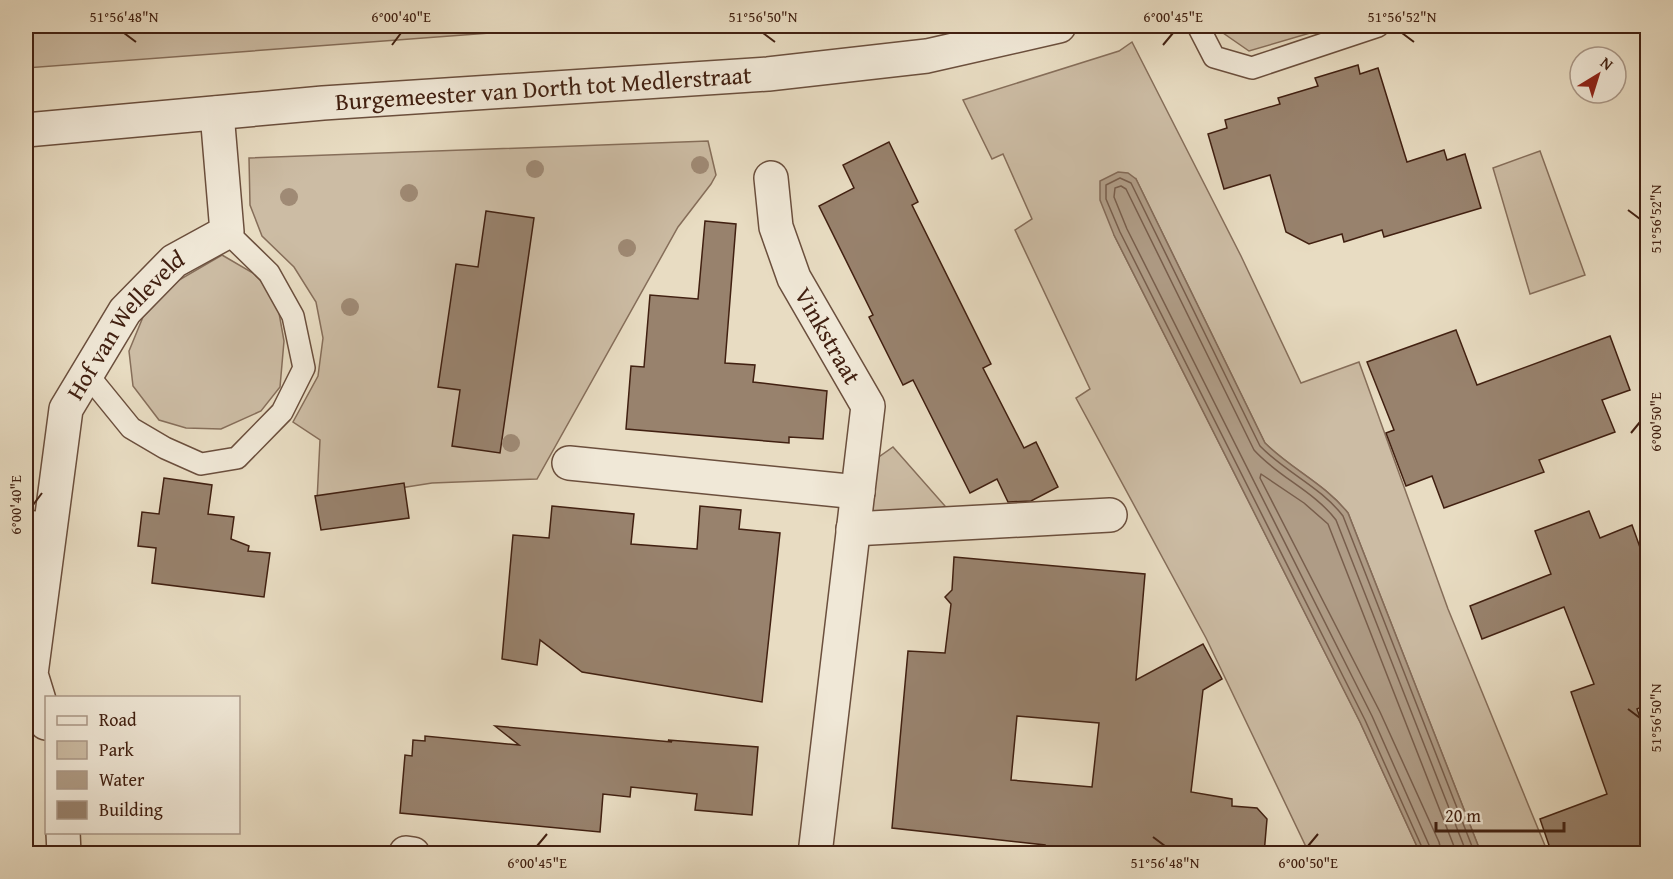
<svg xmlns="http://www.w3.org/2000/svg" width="1673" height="879" font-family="'Gentium Book Plus',serif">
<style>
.green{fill:#ccbca4;stroke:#866e5a;stroke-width:1.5}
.water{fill:#af9c86;stroke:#836a57;stroke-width:1.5}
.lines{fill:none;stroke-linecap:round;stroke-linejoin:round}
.shore{stroke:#785e4c;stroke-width:1.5}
.building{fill:#98826d;stroke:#412011;stroke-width:1.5;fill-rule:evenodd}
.service-casing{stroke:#6b4f3d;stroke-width:24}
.minor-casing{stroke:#6b4f3d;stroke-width:36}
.tertiary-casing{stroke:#6b4f3d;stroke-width:36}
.service{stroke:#f0e8d7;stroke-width:21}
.minor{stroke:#f0e8d7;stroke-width:33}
.tertiary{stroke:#f0e8d7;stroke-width:33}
.tree{fill:#9f8a75}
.ticks{fill:none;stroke:#412011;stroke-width:2}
.labels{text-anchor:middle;stroke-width:5;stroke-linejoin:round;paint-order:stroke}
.street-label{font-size:24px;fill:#412011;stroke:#f0e8d7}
.neatline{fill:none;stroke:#412011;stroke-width:2}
.ticks-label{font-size:15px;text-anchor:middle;fill:#412011}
</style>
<rect width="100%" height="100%" fill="#e8dcc2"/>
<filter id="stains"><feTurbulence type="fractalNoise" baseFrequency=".00333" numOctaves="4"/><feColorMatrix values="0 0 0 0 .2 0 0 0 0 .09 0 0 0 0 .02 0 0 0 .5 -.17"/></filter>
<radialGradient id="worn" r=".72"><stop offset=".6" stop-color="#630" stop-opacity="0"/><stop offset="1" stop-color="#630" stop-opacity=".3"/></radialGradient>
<g class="green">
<polygon points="26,26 583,26 26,68"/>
<polygon points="1213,26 1334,26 1249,51"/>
<path d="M1132 42 1241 256 1301 383 1359 362 1448 609 1548 853H1481L1348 513C1325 484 1291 469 1265 443L1136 179 1114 235 1360 722 1420 853H1309L1206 638 1076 398 1090 389 1015 230 1032 219 1003 154 992 159 963 100 1119 51Z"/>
<polygon points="708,141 716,175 711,184 678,227 537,479 432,483 317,501 320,440 293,422 318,376 323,338 316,302 294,267 262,236 250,205 249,158"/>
<polygon points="1540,151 1585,275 1530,294 1493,168"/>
<polygon points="222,255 253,273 276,296 284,341 280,387 261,411 221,429 186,428 159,420 133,386 129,351 143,317 179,280"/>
<polygon points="893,447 945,506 926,518 866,512 876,459"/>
</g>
<path class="water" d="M1118 172 1128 173 1136 179 1265 443C1291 469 1325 484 1348 513L1481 853H1420L1360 722 1114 235 1100 200V181Z"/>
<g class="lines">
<g class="shore">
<path d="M1425 854 1365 720 1120 232 1106 199V185L1120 178 1131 183 1260 446C1285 472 1321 487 1343 516L1475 854"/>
<path d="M1433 854 1372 716 1127 229 1114 197 1115 188 1121 186 1126 189 1254 450C1278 477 1314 491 1336 520L1467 854"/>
<polyline points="1442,854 1439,842 1380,712 1260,478 1261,474 1304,503 1328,524 1457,854"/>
</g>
</g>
<g class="building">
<polygon points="1358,65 1360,74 1378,68 1407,162 1444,150 1447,160 1465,154 1481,208 1384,237 1382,230 1344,242 1342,234 1309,244 1286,232 1270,175 1224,189 1208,134 1227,128 1225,120 1280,104 1278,98 1318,86 1315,78"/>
<polygon points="889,142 918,202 912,205 991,364 983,368 1024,448 1036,442 1058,487 1031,501 1008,502 997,479 970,493 913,380 903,385 869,317 873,315 819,206 854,188 843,165"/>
<polygon points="486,211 534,218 500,453 452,446 460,390 438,387 456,264 478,267"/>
<polygon points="705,221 736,224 725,363 755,365 753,382 827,391 823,439 789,437 789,443 626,429 631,366 644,367 650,295 698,299"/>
<polygon points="1456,330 1477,385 1610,336 1630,390 1602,400 1615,432 1539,460 1544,472 1444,508 1432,476 1406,486 1386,433 1394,430 1367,362"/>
<polygon points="164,478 212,485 208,514 234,517 231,539 249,546 248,551 270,553 264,597 152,583 156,548 138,546 142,512 159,514"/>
<polygon points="404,483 409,518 321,530 315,496"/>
<polygon points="552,506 634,514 631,544 697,549 700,506 741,510 739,529 780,533 762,702 582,672 540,640 537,665 502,659 513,535 549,538"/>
<polygon points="1589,511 1600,538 1632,525 1647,567 1647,705 1637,709 1647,738 1647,854 1552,854 1540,819 1607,794 1571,692 1594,684 1564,607 1482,639 1470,606 1551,574 1535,531"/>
<path d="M954 557 1145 574 1136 680 1203 644 1222 679 1203 690 1191 792 1232 799V806L1257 808 1267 819 1264 854H1044L1045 845 892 828 908 651 945 653 951 604 945 597 952 590ZM1017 716 1099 723 1092 787 1011 780Z"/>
<polygon points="495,726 672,742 668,740 758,747 752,815 695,810 697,794 631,787 630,797 603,794 600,832 400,813 405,755 412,756 413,740 425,741 425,736 519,745"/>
</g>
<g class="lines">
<defs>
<g id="service">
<polyline points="1198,26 1214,57 1252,68 1378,26"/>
<polyline points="87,374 131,428 165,448 201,464 237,458 282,412 304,368 293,316 269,273 227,232"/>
<polyline points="26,521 51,524"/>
</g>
<g id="minor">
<path id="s1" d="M771 178 776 227 794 278 868 406 815 854"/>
<polyline points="569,463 858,492"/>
<polyline points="853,529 1110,515"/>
<path id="s2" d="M46 723 31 674 66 409 125 311 174 261 227 232 217 113"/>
<polyline points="63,832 64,854"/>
<polyline points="406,853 413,854"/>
</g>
<g id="tertiary">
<path id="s3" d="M26 130 323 103 768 74 927 56 1059 26"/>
</g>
</defs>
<use href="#service" class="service-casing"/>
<use href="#minor" class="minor-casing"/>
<use href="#tertiary" class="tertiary-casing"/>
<use href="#service" class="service"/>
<use href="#minor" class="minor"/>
<use href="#tertiary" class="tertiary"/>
</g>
<g class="tree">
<circle cx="700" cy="165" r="9"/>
<circle cx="535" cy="169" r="9"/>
<circle cx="409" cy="193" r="9"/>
<circle cx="289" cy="197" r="9"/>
<circle cx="627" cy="248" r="9"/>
<circle cx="350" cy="307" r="9"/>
<circle cx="511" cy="443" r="9"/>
</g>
<path class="ticks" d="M124 33 136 42M763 33 775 42M1402 33 1414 42M392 45 401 33M1163 45 1173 33M1628 210 1640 219M1631 433 1640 422M33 505 42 493M1628 709 1640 718M1153 837 1165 846M537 846 547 834M1308 846 1318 834"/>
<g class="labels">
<g class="street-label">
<text dy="8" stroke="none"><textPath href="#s3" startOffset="519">Burgemeester van Dorth tot Medlerstraat</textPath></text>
<text dy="8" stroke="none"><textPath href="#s2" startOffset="422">Hof van Welleveld</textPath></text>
<text dy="8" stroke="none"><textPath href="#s1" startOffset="170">Vinkstraat</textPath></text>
</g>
</g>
<rect width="1673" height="879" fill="none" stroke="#e8dcc2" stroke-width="66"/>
<rect x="45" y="696" width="195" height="138" fill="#f0e8d7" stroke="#aa9888" stroke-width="1.5"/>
<rect x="57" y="716" width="30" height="9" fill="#f0e8d7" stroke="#aa9888" stroke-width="1.5"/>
<text x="99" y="726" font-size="18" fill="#412011">Road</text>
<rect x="57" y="741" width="30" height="18" fill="#ccbca4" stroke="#aa9888" stroke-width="1.5"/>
<text x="99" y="756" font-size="18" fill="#412011">Park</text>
<rect x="57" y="771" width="30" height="18" fill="#af9c86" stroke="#aa9888" stroke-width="1.5"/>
<text x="99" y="786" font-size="18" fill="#412011">Water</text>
<rect x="57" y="801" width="30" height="18" fill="#98826d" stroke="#aa9888" stroke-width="1.5"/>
<text x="99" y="816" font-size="18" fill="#412011">Building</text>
<g transform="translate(1598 75) rotate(38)"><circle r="28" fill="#f0e8d7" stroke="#aa9888" stroke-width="1.5"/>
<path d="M0-4.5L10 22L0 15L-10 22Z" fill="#8f2418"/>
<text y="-9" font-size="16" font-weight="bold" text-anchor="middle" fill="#412011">N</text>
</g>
<path d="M1436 822v9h128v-9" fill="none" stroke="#412011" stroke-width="3"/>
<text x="1445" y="822" font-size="18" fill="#412011" stroke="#f0e8d7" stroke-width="4.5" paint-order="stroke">20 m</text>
<rect x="33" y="33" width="1607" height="813" class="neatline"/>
<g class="ticks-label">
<text x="124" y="22">51°56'48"N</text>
<text x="401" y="22">6°00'40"E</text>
<text x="763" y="22">51°56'50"N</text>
<text x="1173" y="22">6°00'45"E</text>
<text x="1402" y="22">51°56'52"N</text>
<text transform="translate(1656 219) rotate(-90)" y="5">51°56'52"N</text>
<text transform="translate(1656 422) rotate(-90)" y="5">6°00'50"E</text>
<text transform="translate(16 505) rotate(-90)" y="5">6°00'40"E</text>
<text transform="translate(1656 718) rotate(-90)" y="5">51°56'50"N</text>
<text x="537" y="868">6°00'45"E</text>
<text x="1165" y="868">51°56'48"N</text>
<text x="1308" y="868">6°00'50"E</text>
</g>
<rect width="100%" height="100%" filter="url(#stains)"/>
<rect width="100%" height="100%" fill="url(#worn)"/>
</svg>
